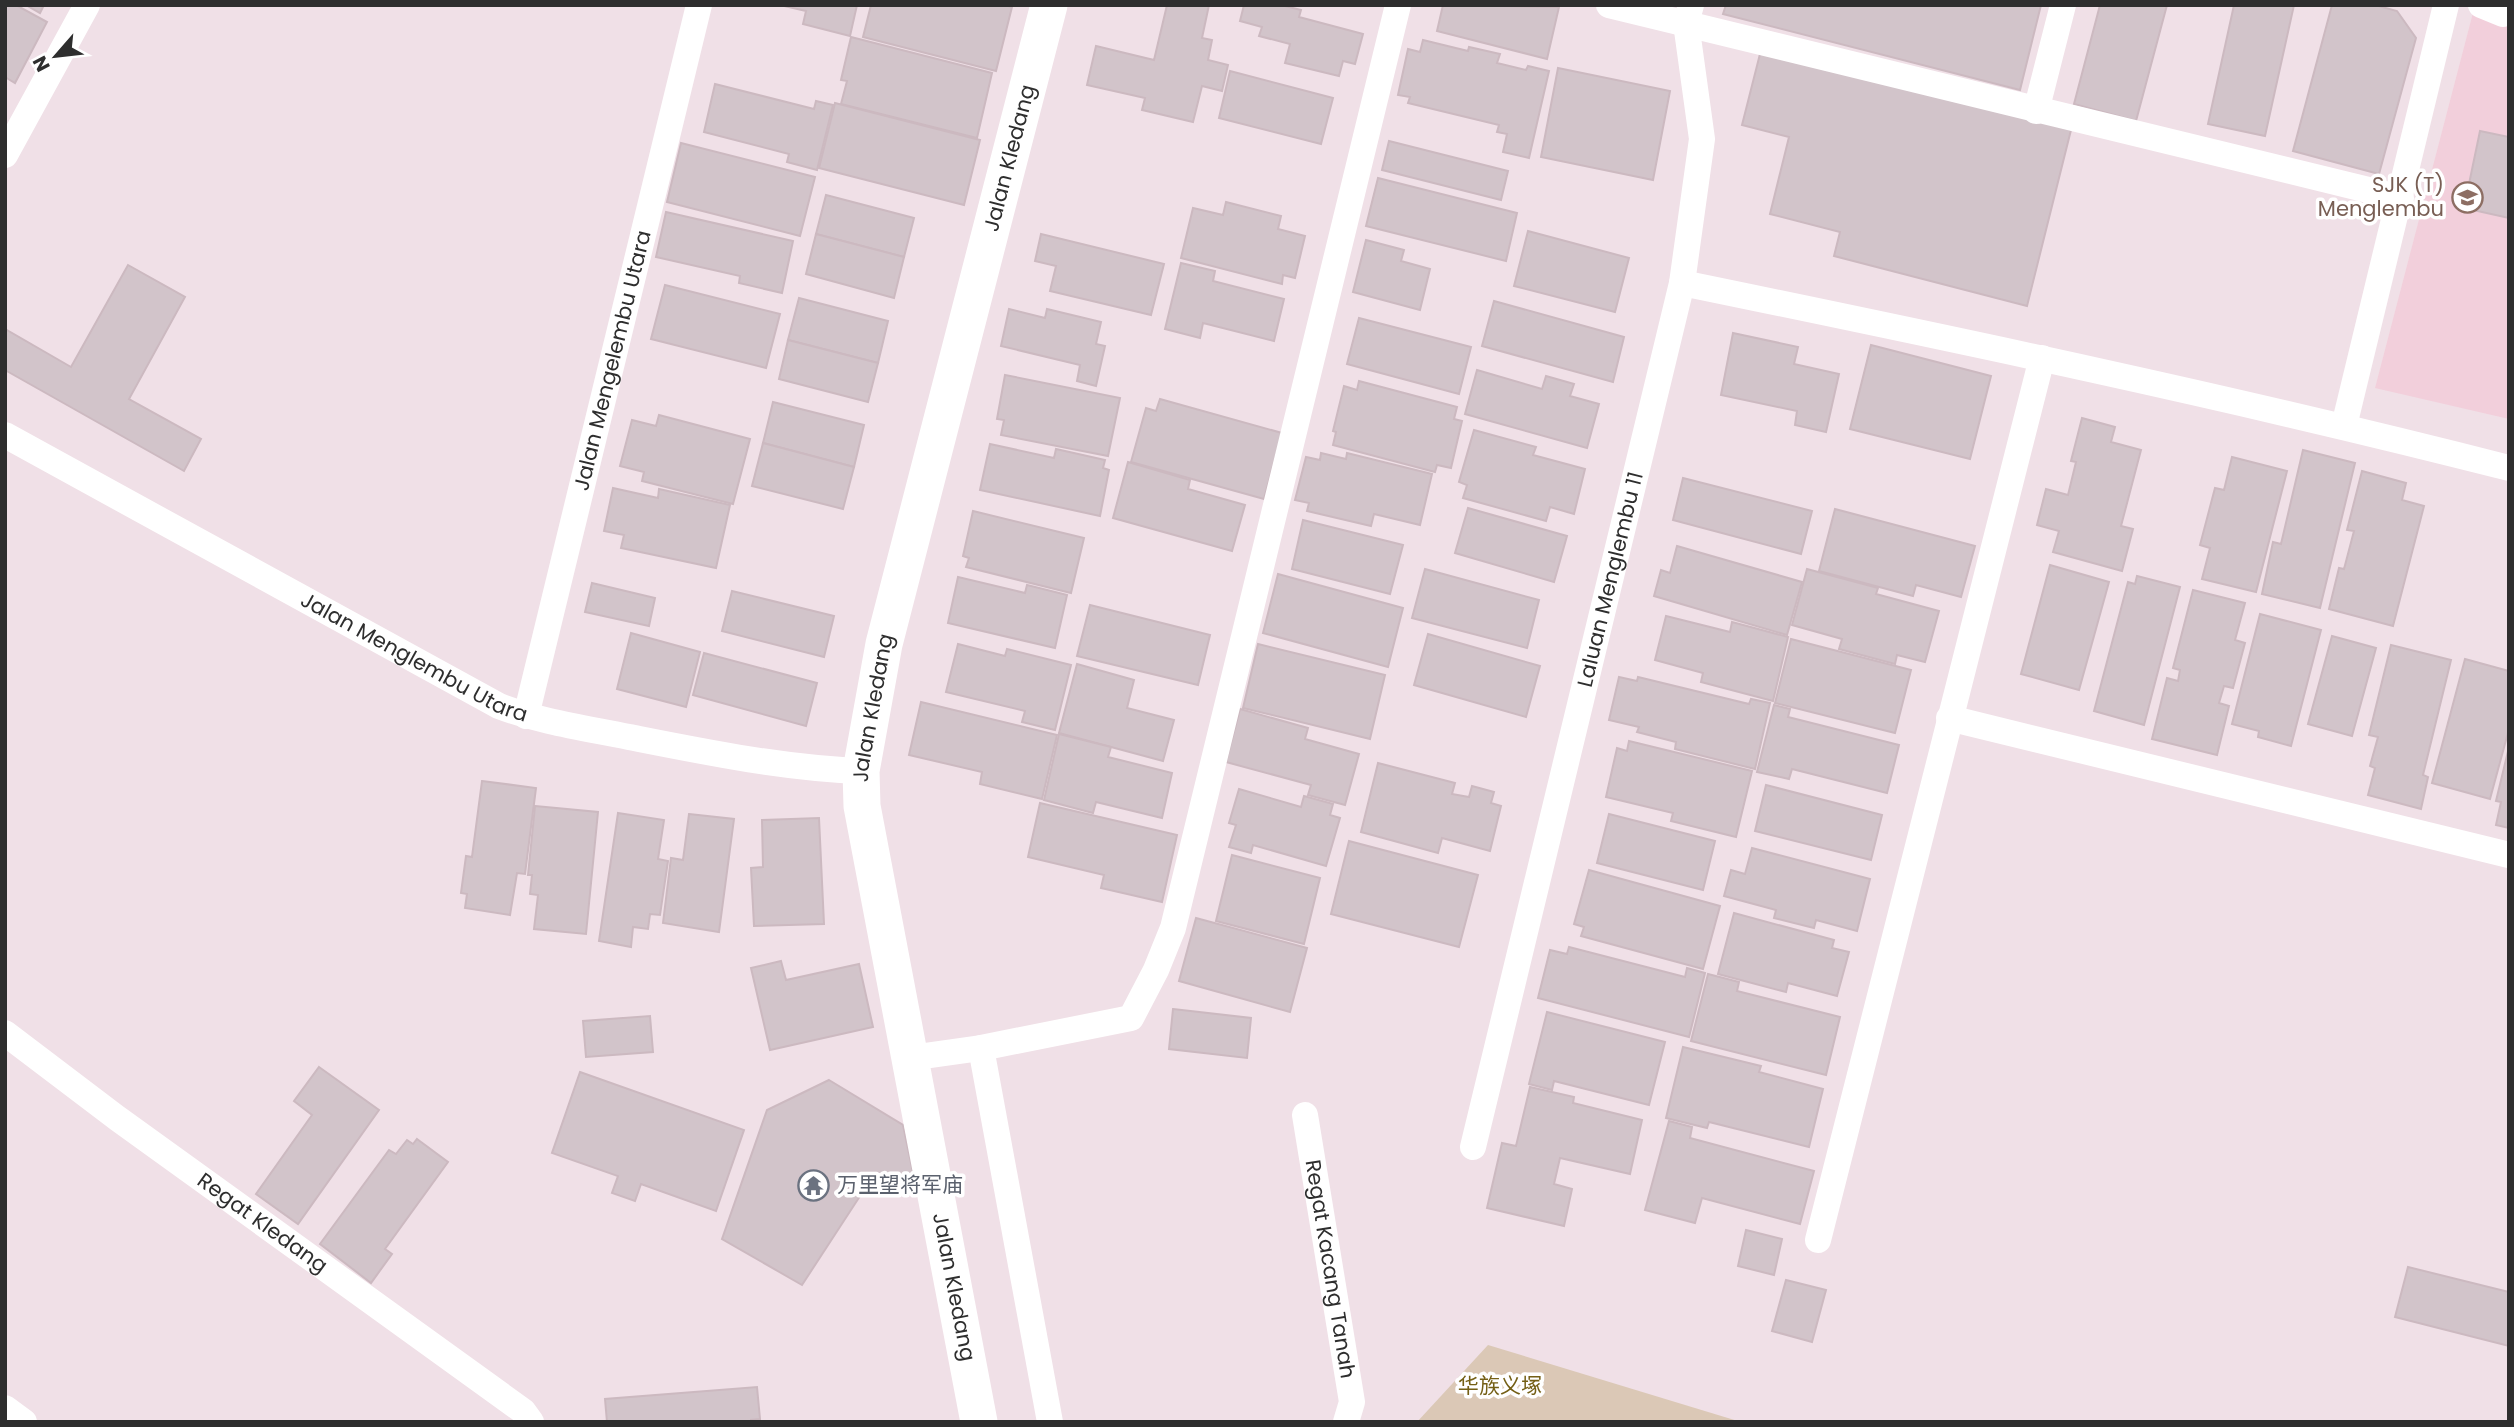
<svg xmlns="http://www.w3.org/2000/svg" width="2514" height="1427" font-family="Poppins,'Noto Sans SC',sans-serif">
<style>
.education{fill:#f2cfdb}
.cemetery{fill:#dbc8b6}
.building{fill:#d2c4ca;stroke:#ccb9c0;stroke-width:2}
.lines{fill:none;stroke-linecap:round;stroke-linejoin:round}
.minor{stroke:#fff;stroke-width:26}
.secondary{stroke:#fff;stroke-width:37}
.labels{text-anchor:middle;stroke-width:7;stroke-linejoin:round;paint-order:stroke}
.street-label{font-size:21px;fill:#2e2e2e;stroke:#fff}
.education-label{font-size:21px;fill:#785e54;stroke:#fff;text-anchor:end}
.worship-label{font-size:21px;fill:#5b616d;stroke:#fff;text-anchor:start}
.park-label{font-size:21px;fill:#745f15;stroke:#fff}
</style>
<rect width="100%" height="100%" fill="#f0e0e7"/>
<polygon class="education" points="2475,5 2509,5 2509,419 2375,388"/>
<polygon class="cemetery" points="1488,1345 1741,1422 1417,1422"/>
<g class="building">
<polygon points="5,5 16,5 47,22 15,83 5,77"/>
<polygon points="26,5 44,5 40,13"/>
<polygon points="780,5 857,5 850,36 803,24 806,11"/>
<polygon points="871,5 1004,5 1012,7 996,71 863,37"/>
<polygon points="1167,5 1209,5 1202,38 1212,40 1208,60 1228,65 1222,91 1202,86 1193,122 1142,110 1145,98 1087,85 1096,46 1154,60"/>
<polygon points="1244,5 1281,5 1301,10 1299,17 1363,34 1355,64 1343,61 1339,76 1285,63 1290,44 1259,36 1262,27 1240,21"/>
<polygon points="1443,5 1559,7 1547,59 1437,31"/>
<polygon points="1726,5 2041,5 2020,90 1723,14"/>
<polygon points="2100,5 2167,5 2136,121 2074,104"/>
<polygon points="2234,5 2294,5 2265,136 2208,124"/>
<polygon points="2332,5 2375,5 2397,11 2416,38 2379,174 2293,151"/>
<polygon points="851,37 992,73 977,138 841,104 847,81 841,80"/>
<polygon points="1423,40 1468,51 1469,47 1500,54 1497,63 1526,70 1528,66 1549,71 1529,158 1503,152 1507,134 1497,132 1499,125 1408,103 1410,97 1398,95 1408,49 1420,52"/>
<polygon points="1761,50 2071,130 2027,306 1834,256 1840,232 1770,214 1789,137 1742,125"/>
<polygon points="1558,68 1670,91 1653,180 1541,157"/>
<polygon points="1230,71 1333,98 1321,144 1219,118"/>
<polygon points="715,84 814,109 816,101 833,105 817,170 787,162 789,154 704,132"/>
<polygon points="835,103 980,140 964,205 819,168"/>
<polygon points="2480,131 2509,137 2509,218 2464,208"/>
<polygon points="1389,141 1508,171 1501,200 1382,170"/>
<polygon points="681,143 815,177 800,236 667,202"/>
<polygon points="1378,178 1517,213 1506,261 1366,226"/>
<polygon points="826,195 914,218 904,257 816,234"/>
<polygon points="1226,202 1281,216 1278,229 1305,236 1295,278 1283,275 1282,284 1181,258 1193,208 1223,215"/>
<polygon points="666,212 793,241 782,293 739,283 740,276 656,257"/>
<polygon points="1528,231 1629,258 1615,312 1514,286"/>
<polygon points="816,234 904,257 894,298 806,274"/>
<polygon points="1041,234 1164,264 1151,315 1050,291 1056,266 1035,261"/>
<polygon points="1366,240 1404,250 1401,261 1430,269 1420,310 1353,292"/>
<polygon points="1181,263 1215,271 1213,281 1284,299 1274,341 1203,323 1200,338 1165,329"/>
<polygon points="128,265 185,297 129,399 201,439 184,471 5,370 5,329 71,367"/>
<polygon points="665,285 780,314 766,368 651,339"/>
<polygon points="799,298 888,321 878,363 788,340"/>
<polygon points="1494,301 1624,337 1613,382 1482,346"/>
<polygon points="1009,309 1045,318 1047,309 1101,322 1096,344 1105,346 1096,386 1077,381 1080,365 1001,346"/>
<polygon points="1359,318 1471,347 1459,394 1347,364"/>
<polygon points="1733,333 1798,347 1794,364 1839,374 1826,432 1795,425 1797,411 1721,395"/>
<polygon points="788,340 878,363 868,402 779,379"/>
<polygon points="1871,345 1991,376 1970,459 1850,429"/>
<polygon points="1477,370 1542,389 1546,376 1574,384 1570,396 1599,404 1587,448 1465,414"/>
<polygon points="1005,375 1120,398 1108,456 1001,435 1004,420 997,419"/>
<polygon points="1359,381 1457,407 1454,419 1462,421 1451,468 1437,465 1435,472 1333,445 1336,432 1333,431 1344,386 1357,390"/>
<polygon points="1160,399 1282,433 1264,499 1131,462 1146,408 1156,411"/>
<polygon points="773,402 864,425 854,467 763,443"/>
<polygon points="659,415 750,439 733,504 642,481 644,472 620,466 632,420 656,426"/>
<polygon points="2082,418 2115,427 2111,442 2141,450 2121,526 2133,529 2122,571 2053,552 2059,531 2037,525 2046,489 2068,495 2076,462 2071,461"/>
<polygon points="1474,430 1536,447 1533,455 1585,469 1574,514 1550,507 1546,521 1463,498 1467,485 1459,482"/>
<polygon points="763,443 854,467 843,509 752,486"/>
<polygon points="990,444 1054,458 1056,449 1105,460 1103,468 1109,470 1100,516 980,490"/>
<polygon points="2303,450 2355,463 2320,608 2262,594 2273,542 2281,544"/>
<polygon points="1321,453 1346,459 1347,453 1432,474 1420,525 1374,514 1371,526 1307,511 1309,503 1295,500 1306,457 1320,460"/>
<polygon points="2232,457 2287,471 2256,592 2202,579 2210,548 2200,545 2215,488 2224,490"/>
<polygon points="1128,462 1190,480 1188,489 1245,505 1232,551 1113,518"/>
<polygon points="2362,471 2406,483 2402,500 2424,506 2393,626 2329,609 2339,568 2344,569 2354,531 2347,530"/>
<polygon points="1683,478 1812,511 1801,554 1673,520"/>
<polygon points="613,488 658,498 659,489 730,505 716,568 621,548 624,535 604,531"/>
<polygon points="1468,508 1567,536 1554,582 1455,553"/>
<polygon points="1835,509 1975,546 1961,597 1916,585 1913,596 1819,571"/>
<polygon points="973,511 1084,538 1071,593 966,567 969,558 963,556"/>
<polygon points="1303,520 1403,545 1390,594 1292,569"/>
<polygon points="1677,546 1802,582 1787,635 1654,596 1661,570 1670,573"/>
<polygon points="2050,565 2109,582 2079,690 2021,674"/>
<polygon points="1425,569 1539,600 1527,648 1412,618"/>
<polygon points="1807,569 1878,588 1876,594 1939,611 1925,662 1897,655 1895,664 1839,649 1842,639 1792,625"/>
<polygon points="1278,574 1403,608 1388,667 1263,633"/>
<polygon points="2137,576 2180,587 2144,725 2094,711 2128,582 2135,584"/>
<polygon points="958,577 1025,593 1027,585 1067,595 1055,648 948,623"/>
<polygon points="592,583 655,598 649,626 585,612"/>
<polygon points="2193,590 2245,603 2235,640 2245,643 2233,688 2224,686 2219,703 2229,706 2217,755 2152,739 2167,678 2178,681 2180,670 2173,668"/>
<polygon points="732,591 834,616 824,657 722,631"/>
<polygon points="1090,605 1210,635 1198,685 1077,656"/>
<polygon points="2260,614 2321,630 2291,746 2258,737 2259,731 2232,724"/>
<polygon points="1666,616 1730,632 1732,622 1788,637 1773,701 1701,682 1703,673 1655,660"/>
<polygon points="631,633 700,652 686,707 617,689"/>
<polygon points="1428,634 1540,666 1526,717 1414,685"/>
<polygon points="2332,636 2376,648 2352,736 2308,724"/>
<polygon points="1791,639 1911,670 1895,733 1775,703"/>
<polygon points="958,644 1005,656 1007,649 1071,665 1055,730 1022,722 1025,711 946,692"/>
<polygon points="1258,644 1385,675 1370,739 1243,708"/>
<polygon points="2391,645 2451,660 2423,775 2428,777 2421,809 2368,795 2375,768 2370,766 2378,737 2369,735"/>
<polygon points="704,653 817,683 806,726 693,695"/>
<polygon points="2465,659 2509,671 2509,729 2490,799 2432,783"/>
<polygon points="1077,664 1134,680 1127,708 1174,720 1163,761 1059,733"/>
<polygon points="1619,677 1637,681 1638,677 1749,704 1751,699 1770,703 1755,769 1675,749 1676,742 1637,732 1639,727 1609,720"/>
<polygon points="921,702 1057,735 1042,799 980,784 982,772 909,755"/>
<polygon points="1774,705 1790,709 1788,717 1899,745 1887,793 1792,769 1789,779 1757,772"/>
<polygon points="1240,709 1308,728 1305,739 1359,754 1345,805 1308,795 1311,785 1226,762"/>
<polygon points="1059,734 1111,747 1108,757 1172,773 1162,818 1096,802 1093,813 1044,800"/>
<polygon points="1629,741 1752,771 1736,837 1671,821 1673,813 1606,797 1617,748 1627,751"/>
<polygon points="2509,747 2509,828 2496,825 2501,802 2496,801"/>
<polygon points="1378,763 1455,783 1452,794 1469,797 1472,786 1494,792 1491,803 1501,806 1490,851 1442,838 1438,853 1361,832"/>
<polygon points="482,781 536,788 525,874 517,873 510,915 465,908 467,894 461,893 466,856 472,857"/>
<polygon points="1766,785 1882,815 1871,860 1755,831"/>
<polygon points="1239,789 1301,807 1304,796 1333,804 1330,815 1340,818 1326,866 1253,845 1251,853 1229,847 1236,825 1229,823"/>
<polygon points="1040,803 1177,835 1162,902 1101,888 1104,875 1028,857"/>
<polygon points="535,806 598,812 586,934 534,929 538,895 530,894 532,875 528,875"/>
<polygon points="618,813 664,820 658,859 668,861 660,915 650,914 648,929 633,927 631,947 599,941"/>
<polygon points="689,814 734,819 719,932 663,923 671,858 683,860"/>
<polygon points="1609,814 1715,841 1703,890 1597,863"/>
<polygon points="819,818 824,924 754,926 751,868 763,867 762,820"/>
<polygon points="1349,841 1478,875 1459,947 1331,914"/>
<polygon points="1752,848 1870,879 1857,931 1816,920 1814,928 1774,918 1776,910 1724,896 1731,870 1745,874"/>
<polygon points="1232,855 1320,878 1304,944 1216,921"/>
<polygon points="1589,870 1720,906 1703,969 1581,936 1584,927 1574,924"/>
<polygon points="1734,913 1834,940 1832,948 1849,952 1837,996 1788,983 1786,992 1718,974"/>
<polygon points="1196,918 1307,948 1290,1012 1179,981"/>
<polygon points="1569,947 1685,977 1687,968 1705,973 1689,1037 1538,998 1550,950 1567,954"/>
<polygon points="781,961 786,980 859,964 873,1027 770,1050 751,968"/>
<polygon points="1708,974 1739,982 1737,991 1840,1017 1826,1075 1691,1041"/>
<polygon points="1173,1009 1251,1018 1247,1058 1169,1049"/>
<polygon points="1547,1012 1665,1042 1649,1105 1554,1081 1552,1090 1529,1084"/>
<polygon points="650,1016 653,1052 586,1057 583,1021"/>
<polygon points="1683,1047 1761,1066 1759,1072 1823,1089 1809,1147 1709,1122 1707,1128 1666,1118"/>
<polygon points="319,1067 379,1110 298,1224 256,1194 312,1115 294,1101"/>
<polygon points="580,1072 744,1130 716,1211 641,1184 635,1201 612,1193 618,1176 552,1153"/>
<polygon points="829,1080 903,1125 914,1177 862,1193 802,1285 722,1239 767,1110"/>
<polygon points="1530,1087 1574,1097 1573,1103 1642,1120 1630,1174 1560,1158 1554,1184 1572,1189 1564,1226 1487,1208 1502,1143 1516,1146"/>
<polygon points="1669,1121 1692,1127 1690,1138 1814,1171 1800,1224 1702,1198 1695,1223 1645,1210"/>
<polygon points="417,1139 448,1162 385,1249 392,1254 371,1283 320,1244 389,1150 396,1154 407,1140 413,1144"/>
<polygon points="1746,1230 1782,1239 1774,1275 1738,1266"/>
<polygon points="2408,1267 2509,1292 2509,1346 2395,1317"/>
<polygon points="1786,1280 1826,1290 1812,1342 1772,1331"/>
<polygon points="757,1387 760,1419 751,1420 751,1422 607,1422 605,1399"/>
</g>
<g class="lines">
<g class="minor">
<polyline points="1609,5 2401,198"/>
<polyline points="2481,5 2503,14"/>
<polyline points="2036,111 2063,5"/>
<polyline points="5,155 87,5"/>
<path d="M1682 283C1959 340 2235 398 2509 468"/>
<polyline points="2344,426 2446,5"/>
<path id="s1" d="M5 435 499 706C541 722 585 728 629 737 705 752 783 768 861 771"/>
<path id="s2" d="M526 716 699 5"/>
<polyline points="1949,718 2509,855"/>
<path id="s3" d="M5 1033 117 1118 523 1411 531 1422"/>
<polyline points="981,1048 1131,1018 1156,970 1173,928 1398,5"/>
<polyline points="910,1058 981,1048 1050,1422"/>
<path id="s4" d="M1305 1115 1352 1402 1346 1422"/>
<path id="s5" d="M1473 1147 1682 283 1702 139 1686 23 1691 5"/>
<polyline points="1818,1240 2042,358"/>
<polyline points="5,1408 24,1422"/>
</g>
<path class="secondary" id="s6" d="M979 1422 862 806 861 771 884 644 1049 5"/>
</g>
<defs>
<symbol id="school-ring" viewBox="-11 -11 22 22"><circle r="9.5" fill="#fff" stroke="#8d6e63" stroke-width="1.5"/><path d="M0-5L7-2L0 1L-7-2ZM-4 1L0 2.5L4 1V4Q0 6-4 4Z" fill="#8d6e63"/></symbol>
<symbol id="temple-ring" viewBox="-11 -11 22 22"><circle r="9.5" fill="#fff" stroke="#6b7280" stroke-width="1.5"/><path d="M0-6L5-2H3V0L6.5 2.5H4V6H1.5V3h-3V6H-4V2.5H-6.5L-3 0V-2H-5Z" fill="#6b7280"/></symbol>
</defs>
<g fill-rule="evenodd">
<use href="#school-ring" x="2450" y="180" width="35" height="35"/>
<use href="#temple-ring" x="796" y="1168" width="35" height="35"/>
</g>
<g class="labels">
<g class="street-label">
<text dy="7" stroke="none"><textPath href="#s6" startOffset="1293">Jalan Kledang</textPath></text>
<text dy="7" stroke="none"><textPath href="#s2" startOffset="366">Jalan Mengelembu Utara</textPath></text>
<text dy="7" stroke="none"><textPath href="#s5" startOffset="584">Laluan Menglembu 11</textPath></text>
<text dy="7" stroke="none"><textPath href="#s1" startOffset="466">Jalan Menglembu Utara</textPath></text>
<text dy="7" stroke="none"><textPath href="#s6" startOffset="726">Jalan Kledang</textPath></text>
<text dy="7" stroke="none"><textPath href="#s3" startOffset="320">Regat Kledang</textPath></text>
<text dy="7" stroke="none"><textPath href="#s4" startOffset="156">Regat Kacang Tanah</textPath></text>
<text transform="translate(954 1287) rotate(79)" y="7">Jalan Kledang</text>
</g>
<g class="education-label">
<text x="2444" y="192">SJK (T)<tspan x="2444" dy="24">Menglembu</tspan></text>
</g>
<g class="worship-label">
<text x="837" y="1192">万里望将军庙</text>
</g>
<g class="park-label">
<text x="1500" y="1393">华族义塚</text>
</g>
</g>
<rect width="2514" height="1427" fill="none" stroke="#2e2e2e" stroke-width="14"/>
<g transform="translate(56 56) rotate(242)" stroke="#ffffff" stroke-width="5" paint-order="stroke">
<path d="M0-5L12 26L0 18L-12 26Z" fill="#2e2e2e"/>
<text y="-10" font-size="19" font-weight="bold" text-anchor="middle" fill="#2e2e2e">N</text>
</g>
</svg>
